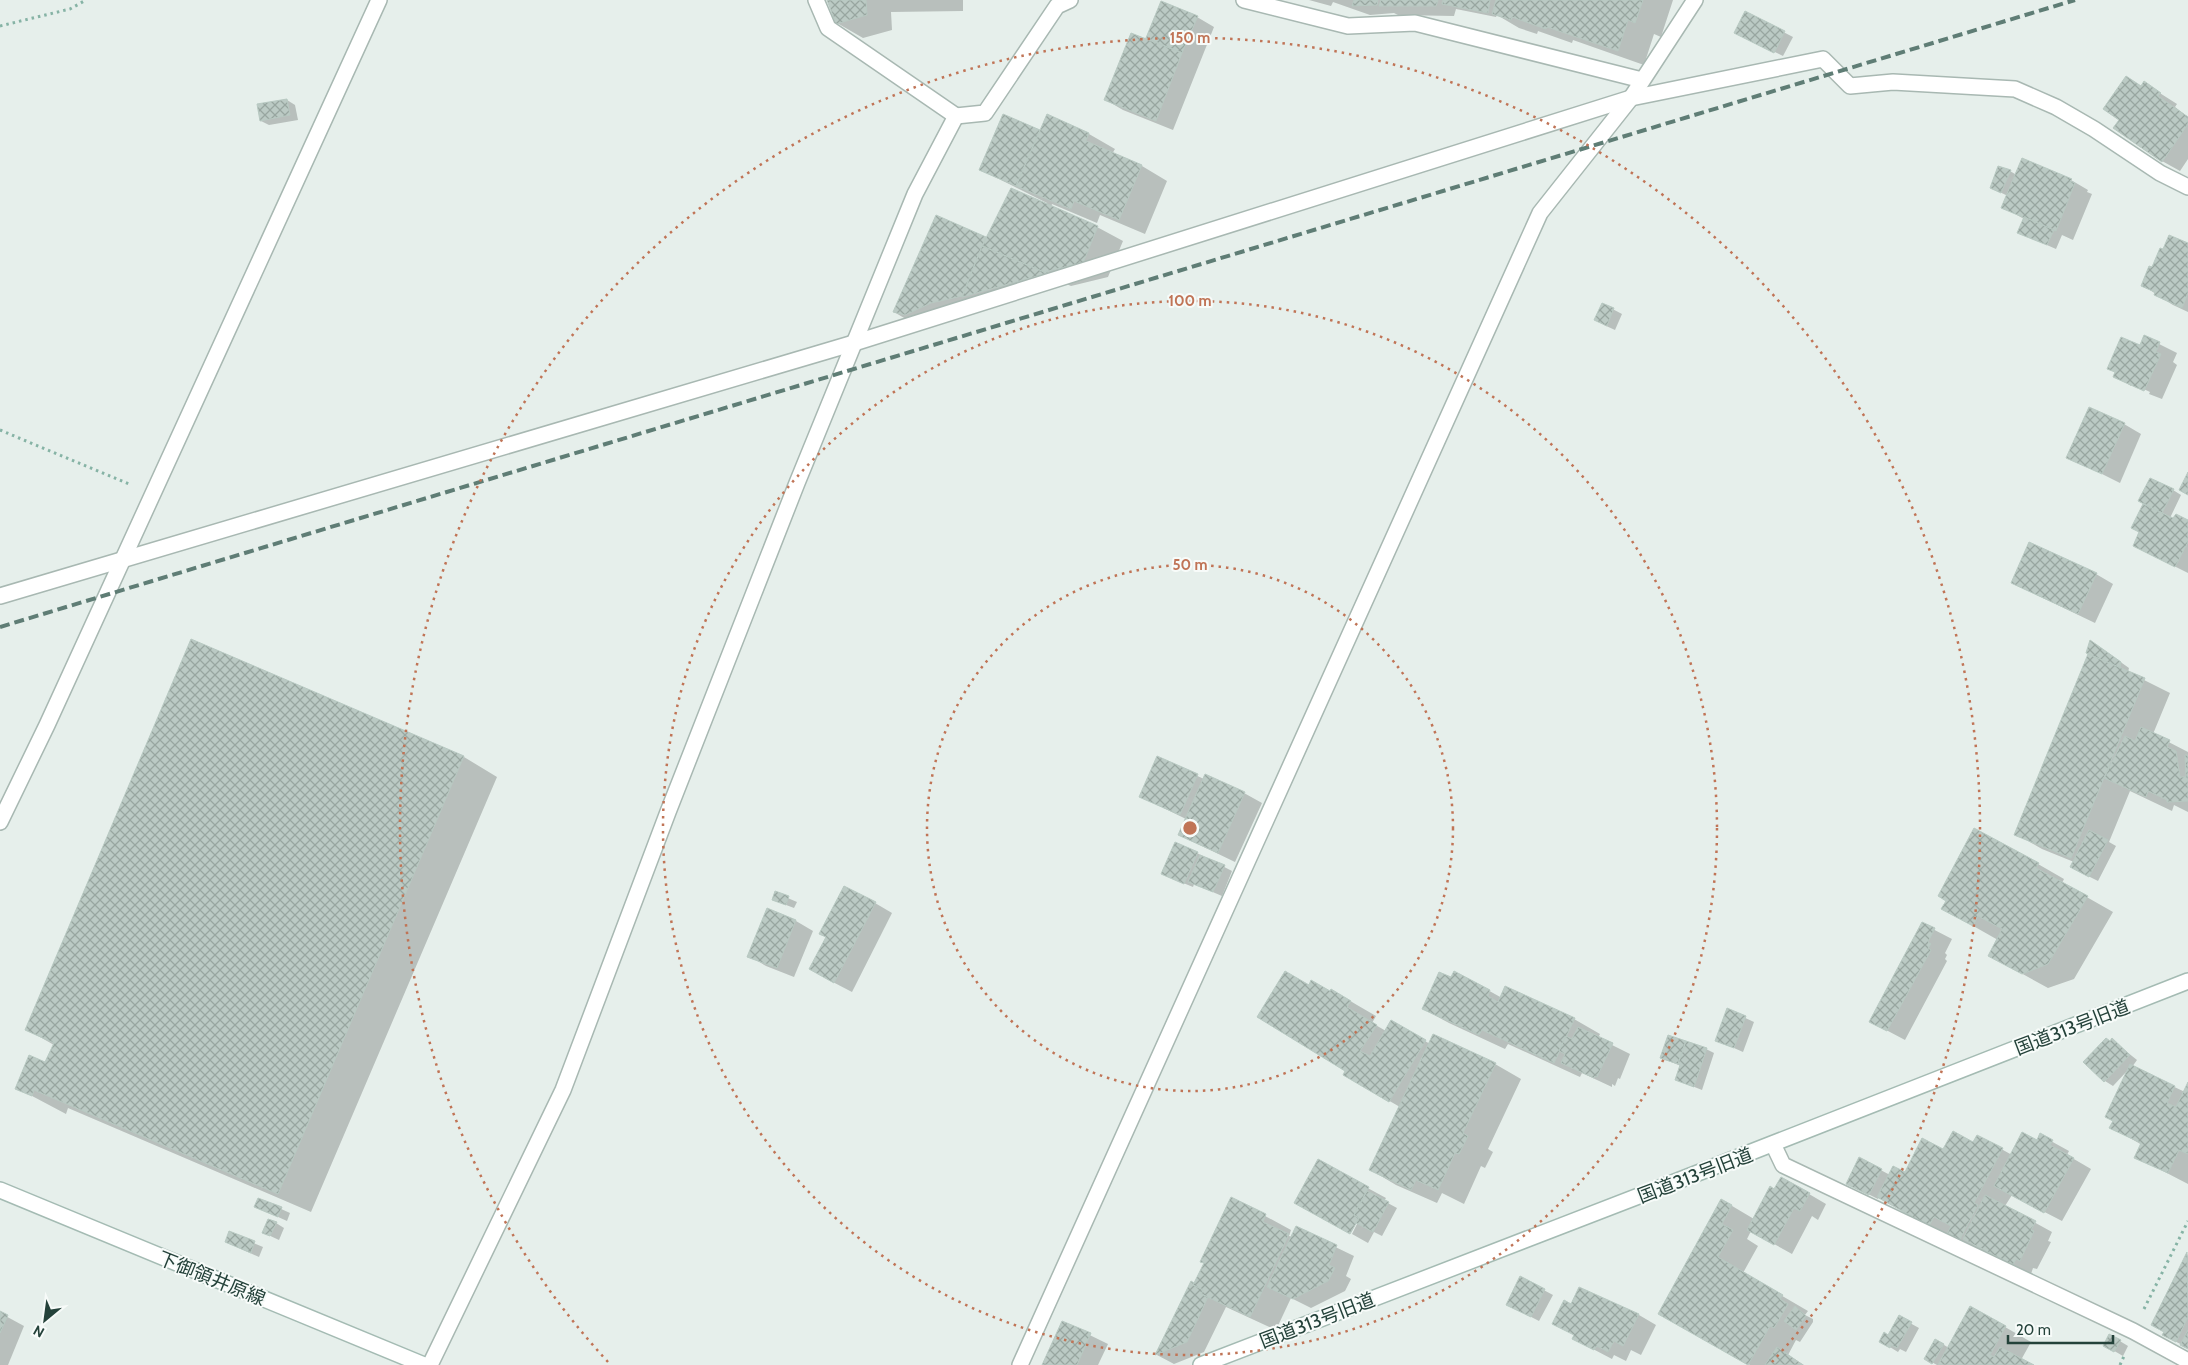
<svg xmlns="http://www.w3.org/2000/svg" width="2188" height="1365" font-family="Cabin,'Noto Sans JP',sans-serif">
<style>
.shadow{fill:#0003}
.building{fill:url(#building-cross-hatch);stroke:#b8c9c2}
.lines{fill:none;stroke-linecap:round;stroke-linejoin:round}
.street-casing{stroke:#a8b8b2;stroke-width:18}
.secondary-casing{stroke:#a4bbb3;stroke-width:18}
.path{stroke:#86b3a5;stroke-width:3;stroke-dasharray:2.5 4;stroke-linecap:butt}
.street{stroke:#fff;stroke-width:15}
.secondary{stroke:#fff;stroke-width:15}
.rail{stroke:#5f7d75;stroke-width:4;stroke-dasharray:10 5;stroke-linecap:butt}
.ring{fill:none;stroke:#c07456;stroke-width:2.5;stroke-dasharray:2.5 5}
.labels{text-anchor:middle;stroke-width:4;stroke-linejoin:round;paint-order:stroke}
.street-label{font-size:19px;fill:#24423a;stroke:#f7fbf9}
.centre{fill:#c07456;stroke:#f7fbf9;stroke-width:2.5}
.ring-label{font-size:15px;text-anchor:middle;font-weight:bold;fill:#c07456;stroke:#f7fbf9;stroke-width:4;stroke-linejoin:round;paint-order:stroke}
</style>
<defs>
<pattern id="building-cross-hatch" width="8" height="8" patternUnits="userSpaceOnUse" patternTransform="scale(1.25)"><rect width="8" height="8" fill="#bbcac4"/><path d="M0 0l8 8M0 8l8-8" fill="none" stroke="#98a6a0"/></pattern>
</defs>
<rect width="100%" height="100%" fill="#e6efeb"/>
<g class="shadow">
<polygon points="829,0 963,0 963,11 891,12 892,30 863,38 837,23"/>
<polygon points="1309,0 1673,0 1661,37 1654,34 1644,65 1573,40 1572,43 1538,31 1537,34 1519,28 1497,15 1496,17 1456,9 1454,16 1398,15 1394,13 1370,15 1333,2 1331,6"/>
<polygon points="1161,3 1197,17 1214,27 1173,130 1123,110 1106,100 1146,40"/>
<polygon points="1746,13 1793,37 1783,56 1744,37"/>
<polygon points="2144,83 2177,104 2175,107 2188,117 2188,159 2180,171 2162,161 2142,87"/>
<polygon points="287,100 295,105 298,120 269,125 261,121"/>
<polygon points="1004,116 1041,132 1047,116 1089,134 1115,149 1112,154 1142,166 1167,181 1145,234 1100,215 1097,223 1052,204 1051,207 1097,227 1123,241 1108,277 1071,286 1064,283 911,322 894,312 937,217 987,239 1047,203 981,170"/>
<polygon points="2022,160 2071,180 2088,190 2087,192 2092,194 2073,240 2062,235 2056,249 2019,233 2024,219 2003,207 2008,196 1991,188 2010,171 2015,174"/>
<polygon points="2188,245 2188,312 2173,305 2142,285 2153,269"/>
<polygon points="1603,304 1622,314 1615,330 1604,325"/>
<polygon points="2145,337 2177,353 2173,362 2177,365 2162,399 2149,394 2150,392 2131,383 2131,386 2115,376 2140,347"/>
<polygon points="2124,424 2141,434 2120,483 2068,457"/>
<polygon points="2173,490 2181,495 2170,518 2188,521 2188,573 2134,546 2141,532 2133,527 2145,503"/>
<polygon points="2096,574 2113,584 2095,623 2012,583"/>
<polygon points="191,641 464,757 497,777 311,1212 68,1108 66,1114 17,1088 46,1064 54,1045 26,1029"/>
<polygon points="2091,641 2129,668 2128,672 2170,693 2153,734 2188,752 2188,812 2174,805 2172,811 2130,791 2109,842 2116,846 2098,881 2080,872 2074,862 2042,849 2016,834 2090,654"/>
<polygon points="1158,758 1204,779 1244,793 1262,803 1235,862 1179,835 1186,819 1141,797"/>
<polygon points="1197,853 1232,871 1222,896 1194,884 1193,887 1171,878"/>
<polygon points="2038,864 2064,879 2062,883 2113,912 2074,979 2048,988 1990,956 1998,940 1968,923"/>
<polygon points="776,893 797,902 794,908 773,900"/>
<polygon points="875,903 892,913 852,992 827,979"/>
<polygon points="768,910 796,921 813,931 794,977 766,966 749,956"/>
<polygon points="1923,924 1952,939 1945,953 1947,955 1945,959 1947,961 1905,1040 1871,1022"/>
<polygon points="1452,979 1468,979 1502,998 1574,1019 1600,1034 1598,1038 1630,1054 1620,1079 1618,1078 1615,1086 1612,1084 1612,1087 1582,1073 1580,1077 1508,1044 1505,1049 1449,1023 1423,1009"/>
<polygon points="1309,986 1331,993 1332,990 1357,1005 1376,1016 1372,1023 1386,1031 1392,1021 1430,1044 1495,1064 1521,1079 1488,1149 1493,1152 1485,1168 1481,1166 1464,1204 1442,1193 1437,1203 1396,1185 1371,1170 1400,1107 1344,1075 1347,1070"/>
<polygon points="1728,1010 1754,1022 1743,1052 1716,1040"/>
<polygon points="2112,1040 2137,1060 2132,1067 2185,1092 2188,1085 2188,1184 2136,1157 2142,1145 2111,1127 2128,1070 2113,1086 2105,1081 2085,1062"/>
<polygon points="1706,1049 1714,1053 1702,1090 1677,1080 1681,1066 1661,1058"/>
<polygon points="2040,1135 2069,1151 2067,1155 2091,1169 2062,1221 2012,1195 2005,1206 2052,1232 2048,1241 2051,1242 2037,1269 2033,1268 2031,1274 1986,1251 1985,1254 1956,1238 1955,1240 1879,1196 1878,1199 1856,1188 1860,1159 1890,1175 1905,1174 1944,1151 1974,1144 1978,1136 2012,1155 2037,1141"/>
<polygon points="1318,1161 1386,1198 1384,1201 1397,1208 1382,1236 1374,1232 1368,1243 1352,1234 1358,1222 1355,1222"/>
<polygon points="1775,1190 1809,1194 1826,1204 1818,1220 1812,1216 1792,1254 1751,1231 1747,1239 1758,1246 1743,1273 1808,1311 1805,1315 1813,1319 1813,1322 1800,1342 1796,1340 1788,1355 1804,1365 1750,1365 1660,1314 1722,1200 1754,1219"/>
<polygon points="1232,1198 1291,1230 1289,1236 1292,1237 1296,1228 1354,1256 1346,1276 1351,1279 1345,1291 1311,1308 1291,1298 1276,1330 1226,1307 1204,1352 1174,1364 1157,1355 1191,1282 1195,1284"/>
<polygon points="259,1199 290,1213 287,1221 256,1207"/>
<polygon points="276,1223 284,1228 279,1240 264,1233"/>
<polygon points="230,1233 263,1247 259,1257 226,1242"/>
<polygon points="2188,1254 2188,1348 2163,1335 2165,1332 2153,1325"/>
<polygon points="1521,1278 1553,1295 1539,1321 1516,1309"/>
<polygon points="1579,1289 1639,1315 1656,1325 1641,1355 1631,1350 1626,1361 1614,1355 1612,1359 1591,1348 1576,1336 1571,1305"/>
<polygon points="0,1313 24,1326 8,1365 0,1365"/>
<polygon points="1899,1317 1919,1328 1906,1352 1900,1349 1898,1352 1880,1341 1889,1336"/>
<polygon points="1063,1322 1108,1344 1098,1365 1044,1365"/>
<polygon points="2005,1327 2031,1342 2021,1360 2031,1365 1937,1365 1926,1359 1936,1340 1949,1348"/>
<polygon points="2110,1335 2128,1346 2123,1356 2104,1345"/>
</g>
<g class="building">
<polygon points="827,0 866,0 867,15 836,24"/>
<polygon points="1354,0 1378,0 1377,5 1352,6"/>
<polygon points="1381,0 1438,0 1436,6 1379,6"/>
<polygon points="1443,0 1490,0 1488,13 1442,4"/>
<polygon points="1496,0 1643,0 1635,23 1628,20 1618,51 1547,27 1546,29 1512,17 1511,20 1492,14"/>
<polygon points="1161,1 1198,16 1182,53 1146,38"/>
<polygon points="1745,11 1785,31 1774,53 1734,33"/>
<polygon points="1131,33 1182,53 1156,121 1104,100"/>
<polygon points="2126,76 2141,86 2144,81 2161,93 2158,96 2188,117 2188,124 2162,162 2113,128 2119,120 2103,109"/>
<polygon points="287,99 290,115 260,121 257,104"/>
<polygon points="1003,114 1040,130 1016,186 979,170"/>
<polygon points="1047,114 1089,133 1086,141 1142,165 1119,220 1074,201 1071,209 1016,186"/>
<polygon points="2022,158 2072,179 2070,181 2075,183 2056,231 2001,208"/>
<polygon points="1998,166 2011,170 2001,193 1990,188"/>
<polygon points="1011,188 1098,226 1083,263 1044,272 982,246"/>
<polygon points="936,215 986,237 962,296 931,303 905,315 893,312"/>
<polygon points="2024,217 2054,230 2047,245 2017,233"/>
<polygon points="2169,235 2188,243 2188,293 2182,308 2154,295 2155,292 2141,286 2149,266 2152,267 2160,248 2163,249"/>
<polygon points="982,246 1044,272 1048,271 1048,273 962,297"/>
<polygon points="1602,303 1614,308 1607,326 1594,320"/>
<polygon points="2144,335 2160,342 2156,352 2161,354 2144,391 2113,377 2115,372 2107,369 2121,337 2140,345"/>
<polygon points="2089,407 2125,423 2102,474 2066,458"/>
<polygon points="2188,472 2188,495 2179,490"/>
<polygon points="2150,478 2174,489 2162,513 2138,501"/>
<polygon points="2143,504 2173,518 2176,514 2188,520 2188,542 2175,567 2133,546 2139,532 2131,528"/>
<polygon points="2029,542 2097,573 2078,614 2011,583"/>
<polygon points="191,639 464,756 278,1194 34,1090 32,1096 15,1089 29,1055 45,1062 54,1043 25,1030"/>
<polygon points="2090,640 2121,662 2120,668 2086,653"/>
<polygon points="2088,654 2145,678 2071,858 2014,835"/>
<polygon points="2141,727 2170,740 2167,747 2176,751 2180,777 2186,777 2185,755 2188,755 2188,801 2167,802 2167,800 2148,791 2146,797 2104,778 2125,736 2135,741"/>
<polygon points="1157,756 1198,774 1180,815 1139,797"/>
<polygon points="1205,774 1245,792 1218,853 1178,835"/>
<polygon points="1974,828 2039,863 2036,868 2088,896 2048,964 2022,974 1988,956 2002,929 1978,916 1973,926 1941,909 1946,901 1938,896"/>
<polygon points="2089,830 2108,840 2089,877 2070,867"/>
<polygon points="1175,842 1198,852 1184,884 1161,874"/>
<polygon points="1200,855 1225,865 1213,892 1188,882"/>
<polygon points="844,886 876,902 834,983 809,969 826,937 819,934"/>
<polygon points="775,891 789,896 786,905 772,900"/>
<polygon points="767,908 796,920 777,968 747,957"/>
<polygon points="1922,922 1935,928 1928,942 1931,944 1928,948 1931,950 1887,1031 1869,1022"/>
<polygon points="1285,971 1309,985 1311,980 1330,991 1331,989 1351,1001 1347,1007 1377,1025 1360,1051 1370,1056 1391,1020 1426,1040 1389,1102 1343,1075 1345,1071 1257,1017"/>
<polygon points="1454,971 1490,990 1488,996 1498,1002 1505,986 1575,1018 1554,1063 1482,1030 1479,1035 1422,1009 1439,972 1451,977"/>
<polygon points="1727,1008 1746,1016 1734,1048 1715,1041"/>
<polygon points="1578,1027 1613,1043 1597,1077 1595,1076 1594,1078 1561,1063 1565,1054 1559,1051 1566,1036 1572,1039"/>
<polygon points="1433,1034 1496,1063 1463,1133 1468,1136 1459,1154 1455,1153 1438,1190 1416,1180 1411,1190 1369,1170"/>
<polygon points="1668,1035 1686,1041 1678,1064 1660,1058"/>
<polygon points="2106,1038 2110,1041 2112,1038 2130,1055 2104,1082 2083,1062"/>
<polygon points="1686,1041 1707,1048 1694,1087 1675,1080 1680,1065 1678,1064"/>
<polygon points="2130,1064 2175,1086 2167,1103 2176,1107 2188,1082 2188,1154 2179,1150 2168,1173 2134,1158 2141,1143 2109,1128 2113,1121 2105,1117"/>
<polygon points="1953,1131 1973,1142 1977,1135 2003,1148 1974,1203 1978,1205 1959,1241 1947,1234 1951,1226 1934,1217 1929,1226 1877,1197 1893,1166 1905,1172 1922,1138 1943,1149"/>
<polygon points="2022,1132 2037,1140 2040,1133 2053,1140 2050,1145 2074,1158 2044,1213 1994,1186"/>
<polygon points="1859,1157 1882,1169 1869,1195 1846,1184"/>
<polygon points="1318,1159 1369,1187 1354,1215 1359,1218 1350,1234 1294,1203"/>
<polygon points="1781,1177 1810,1193 1800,1211 1794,1208 1774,1245 1747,1230 1770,1186 1774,1189"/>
<polygon points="1367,1191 1389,1202 1373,1232 1356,1223 1359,1218 1354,1215"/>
<polygon points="1985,1195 2036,1221 2031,1230 2034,1231 2020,1261 2016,1259 2013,1265 1963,1239"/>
<polygon points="1231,1197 1266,1214 1263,1222 1289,1234 1250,1317 1201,1294 1203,1290 1193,1285 1204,1263 1200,1262"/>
<polygon points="258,1198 282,1207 278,1217 254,1207"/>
<polygon points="1721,1199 1732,1205 1722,1224 1733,1230 1718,1257 1783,1295 1780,1299 1788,1304 1774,1328 1770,1326 1748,1365 1658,1314"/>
<polygon points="268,1219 277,1222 270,1236 262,1233"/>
<polygon points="1296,1226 1337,1245 1329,1265 1335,1268 1328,1281 1293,1299 1267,1287"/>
<polygon points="229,1231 255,1241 251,1253 225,1242"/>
<polygon points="2187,1252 2188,1317 2176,1342 2162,1335 2164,1332 2151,1325"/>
<polygon points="1520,1276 1545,1289 1531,1317 1506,1305"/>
<polygon points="1191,1281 1194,1283 1193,1285 1203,1290 1201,1294 1208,1297 1187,1342 1155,1355"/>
<polygon points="1579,1287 1639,1314 1623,1346 1614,1341 1608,1352 1597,1346 1594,1350 1572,1339 1574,1335 1552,1324 1564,1300 1571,1304"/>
<polygon points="1795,1306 1806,1316 1796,1330 1784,1321"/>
<polygon points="1970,1306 2006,1326 1990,1355 1994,1357 2000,1347 2034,1365 1938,1365"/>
<polygon points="0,1311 8,1315 0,1333"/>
<polygon points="1899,1315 1912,1322 1897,1348 1891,1345 1890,1348 1879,1342 1884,1332 1888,1335"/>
<polygon points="1062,1321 1091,1333 1077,1365 1042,1365"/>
<polygon points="2188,1330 2188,1349 2180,1345"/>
<polygon points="2109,1334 2121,1340 2114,1352 2103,1346"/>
<polygon points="1935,1339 1944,1344 1932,1364 1924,1359"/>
<polygon points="1777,1347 1803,1365 1765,1365"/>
</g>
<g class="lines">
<defs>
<g id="street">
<polyline points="1244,0 1348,26 1415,23 1642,80"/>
<polyline points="956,116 985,113 1057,6 1070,0"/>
<polyline points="0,596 854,343 1631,98 1823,59 1850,86 1893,82 2015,89 2056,107 2094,129 2160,173 2188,187"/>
<polyline points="0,822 47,725 379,0"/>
<polyline points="1773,1144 1783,1165 2133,1331 2188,1361"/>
<polyline points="430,1365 563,1090 668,812 797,483 915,194 956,116 828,28 816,0"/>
<polyline points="1020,1365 1540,213 1631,98 1695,0"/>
</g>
<g id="secondary">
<polyline points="0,1190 424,1365"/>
<polyline points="1201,1365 1662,1187 2188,981"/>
</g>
</defs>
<use href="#street" class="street-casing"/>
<use href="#secondary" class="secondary-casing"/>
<g class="path">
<polyline points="0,26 70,9 86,0"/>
<polyline points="0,430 129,484"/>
<polyline points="2144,1309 2188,1221"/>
<polyline points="2120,1365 2124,1356"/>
</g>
<use href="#street" class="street"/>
<use href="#secondary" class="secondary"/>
<polyline class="rail" points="0,627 2075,0"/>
</g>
<g class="ring">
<circle cx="1190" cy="828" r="263"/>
<circle cx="1190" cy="828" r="527"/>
<path d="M608 1362A790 790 0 1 1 1772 1362"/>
</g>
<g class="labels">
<g class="street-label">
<text transform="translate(2072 1027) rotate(-21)" y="7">国道313号旧道</text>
<text transform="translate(1695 1175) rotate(-21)" y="7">国道313号旧道</text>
<text transform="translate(212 1278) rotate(22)" y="7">下御領井原線</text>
<text transform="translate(1317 1320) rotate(-21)" y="7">国道313号旧道</text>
</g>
</g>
<circle cx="1190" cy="828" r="8" class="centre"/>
<g class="ring-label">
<text x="1190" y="43">150 m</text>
<text x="1190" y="306">100 m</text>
<text x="1190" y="570">50 m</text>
</g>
<g transform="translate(45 1320) rotate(209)" stroke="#f7fbf9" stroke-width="4" paint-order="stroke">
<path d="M0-4L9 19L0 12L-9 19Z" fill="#24423a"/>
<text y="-8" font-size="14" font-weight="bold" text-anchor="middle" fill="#24423a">N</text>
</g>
<path d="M2008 1335v8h105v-8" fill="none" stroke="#24423a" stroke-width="2.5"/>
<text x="2016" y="1335" font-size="15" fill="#24423a" stroke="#f7fbf9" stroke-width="4" paint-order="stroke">20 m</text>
</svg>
